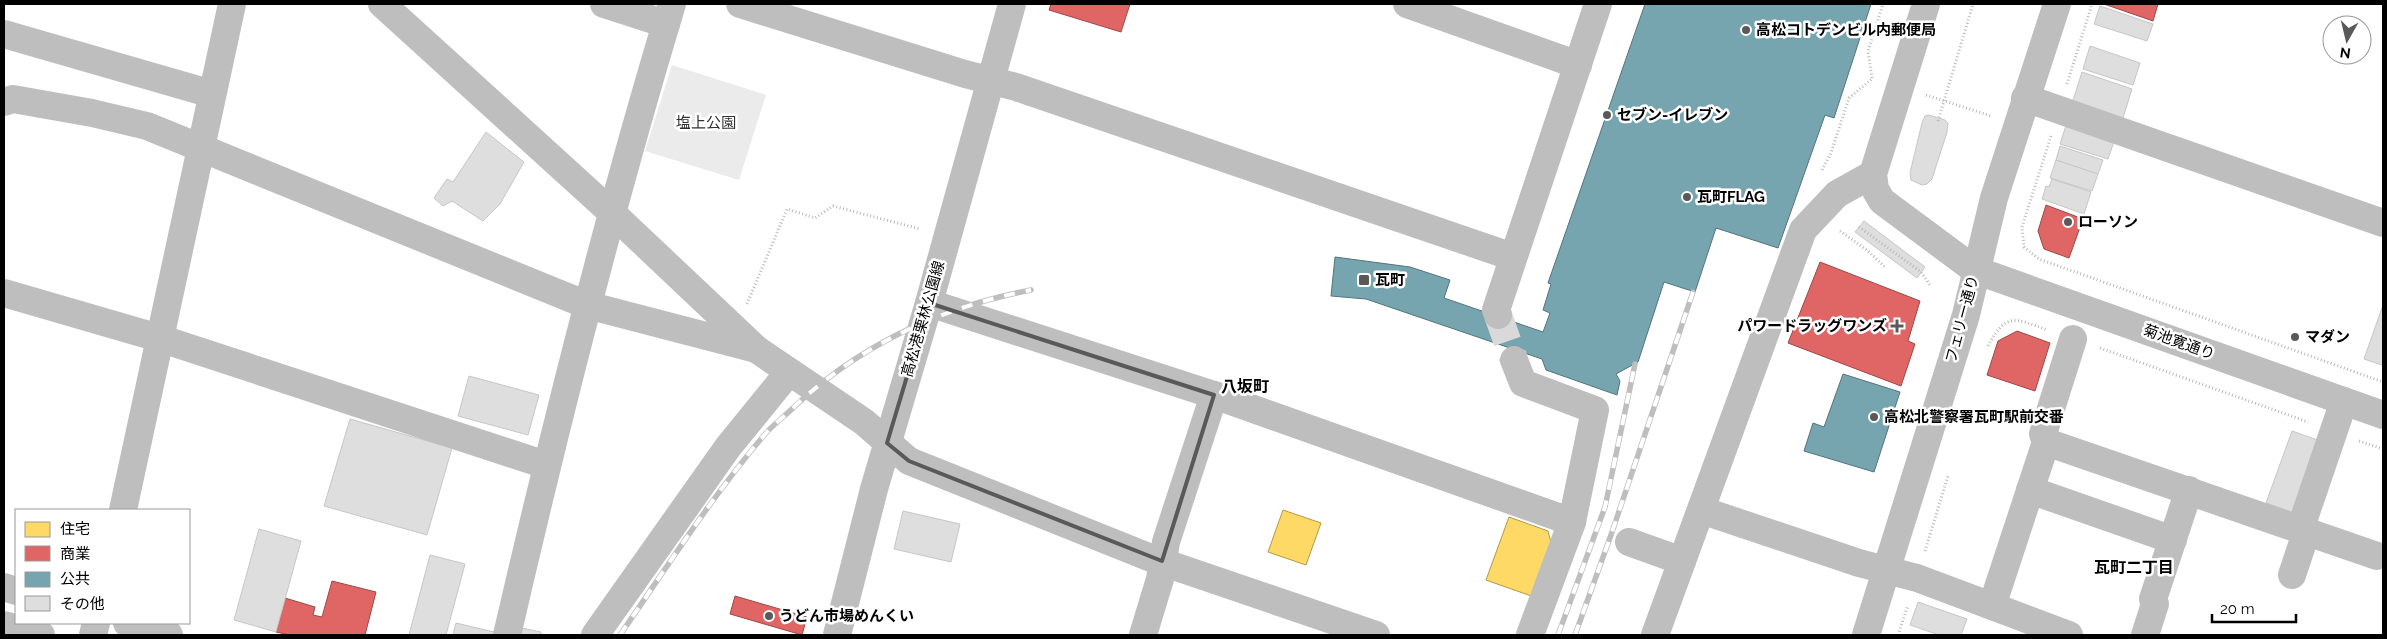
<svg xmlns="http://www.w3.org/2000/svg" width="2387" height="639" font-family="Raleway,'Noto Sans JP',sans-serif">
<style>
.green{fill:#ebebeb}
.homes{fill:#ffd966;stroke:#b29847}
.shops{fill:#e06666;stroke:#9d4747}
.public{fill:#76a5af;stroke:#53747a}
.building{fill:#dedede;stroke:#c6c6c6}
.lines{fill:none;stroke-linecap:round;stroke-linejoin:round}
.minor-tunnel{stroke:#d9d9d9;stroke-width:28;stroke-dasharray:28 14;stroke-linecap:butt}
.path{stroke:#b9b9b9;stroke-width:3;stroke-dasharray:1 2.5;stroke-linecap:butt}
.minor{stroke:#bebebe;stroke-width:28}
.major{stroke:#bebebe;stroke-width:28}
.highway{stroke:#bebebe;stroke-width:28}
.rail-casing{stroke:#bebebe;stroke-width:5.5}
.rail{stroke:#fff;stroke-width:4;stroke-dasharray:11;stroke-linecap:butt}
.marked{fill:none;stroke:#595959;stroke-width:4;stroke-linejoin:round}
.poi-dot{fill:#595959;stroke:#fff;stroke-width:2}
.labels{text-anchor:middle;stroke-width:5;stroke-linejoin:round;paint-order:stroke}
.poi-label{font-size:15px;font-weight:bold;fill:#000;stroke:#fff;text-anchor:start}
.park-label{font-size:15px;fill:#313131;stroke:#fff}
.street-label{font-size:15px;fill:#000;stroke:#fff}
.neighbourhood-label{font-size:16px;font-weight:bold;fill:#000;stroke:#fff}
</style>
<rect width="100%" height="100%" fill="#fff"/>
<polygon class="green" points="672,65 766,95 739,180 645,151"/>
<g class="homes">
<polygon points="1283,510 1321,523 1306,565 1268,552"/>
<polygon points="1509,517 1548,531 1552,546 1534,597 1486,580"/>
</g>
<g class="shops">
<polygon points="1051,4 1130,4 1121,32 1049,10"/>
<polygon points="2104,4 2158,4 2153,21"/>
<polygon points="2046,205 2083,219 2069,258 2044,249 2038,231"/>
<polygon points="1820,262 1920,301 1908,341 1915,344 1901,386 1788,343"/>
<polygon points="2017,331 2050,343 2035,391 1987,375 1998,341"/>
<polygon points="332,581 376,592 365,635 290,635 276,632 285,598 315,607 313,615 322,617"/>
<polygon points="735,596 807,617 802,635 730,614"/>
</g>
<g class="public">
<polygon points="1645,4 1871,4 1834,118 1825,115 1778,248 1716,228 1695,292 1664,282 1638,362 1616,374 1620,381 1617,395 1546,370 1542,359 1366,299 1331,296 1335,257 1410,267 1450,280 1444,298 1543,332 1550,313 1543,310 1551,284 1548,283"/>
<polygon points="1843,374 1900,392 1874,472 1804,451 1813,423 1824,427"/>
</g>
<g class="building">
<polygon points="2100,6 2153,24 2147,41 2094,24"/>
<polygon points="2090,46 2140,63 2133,85 2083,69"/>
<polygon points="2082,72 2132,89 2121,124 2071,107"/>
<polygon points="1929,115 1945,120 1948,123 1947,132 1932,179 1927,184 1922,185 1911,180 1910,173 1922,123 1925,116"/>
<polygon points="2068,119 2115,139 2108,159 2060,144"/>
<polygon points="486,132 524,162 500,204 483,221 452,201 443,206 434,198 447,179 453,182"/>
<polygon points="2060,146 2103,160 2098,174 2056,160"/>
<polygon points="2056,160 2098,174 2092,191 2050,178"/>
<polygon points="2052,179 2091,192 2084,214 2042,199 2046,186 2049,187"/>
<polygon points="1864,221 1925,267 1917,278 1855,232"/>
<polygon points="2383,305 2383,362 2382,365 2364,359"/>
<polygon points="469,376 539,395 528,435 458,416"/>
<polygon points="350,419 452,448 427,535 324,506"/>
<polygon points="2292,431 2323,442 2297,514 2266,503"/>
<polygon points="903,511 960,524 951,562 894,549"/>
<polygon points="259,529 301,541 276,632 234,620"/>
<polygon points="430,555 465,564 446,635 409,635"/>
<polygon points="1918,602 1967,619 1961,635 1939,635 1910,625"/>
<polygon points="456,623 494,632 493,635 453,635"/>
<polygon points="522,628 541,632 541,635 521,635"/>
</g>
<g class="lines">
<polyline class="minor-tunnel" points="1498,315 1514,360"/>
<g class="path">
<polyline points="1872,78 1868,51 1883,4"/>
<polyline points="2067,84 2092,4"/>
<polyline points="1926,95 1991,116"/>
<polyline points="1938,121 1973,4"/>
<polyline points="2051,136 2022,227 2024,247 2039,259 2383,382"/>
<polyline points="1822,170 1831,153 1849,98 1872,79"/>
<polyline points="1859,227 1921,272 1930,285"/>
<polyline points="1840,231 1868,251 1886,268"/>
<polyline points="747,304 787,209 815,218 833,206 920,229"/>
<path d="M1988 346C2006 312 2015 318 2047 330"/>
<polyline points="2100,348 2308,422"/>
<polyline points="2359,441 2383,449"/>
<polyline points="1925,551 1948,476"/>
<polyline points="1898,635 1908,605"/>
</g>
<g class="minor">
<polyline points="382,4 611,212 756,349 864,422 909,461 1156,560 1376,635"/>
<polyline points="604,4 666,24"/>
<polyline points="740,4 965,74 1016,87 1513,257"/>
<polyline points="1407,4 1578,65"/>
<polyline points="1926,4 1873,174 1875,189 1882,201 1975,270 2383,415"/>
<polyline points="4,34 212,94"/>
<polyline points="2025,98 2383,223"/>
<polyline points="4,102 13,99 92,113 147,126 587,305 756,349"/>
<polyline points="4,293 159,338 546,465"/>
<polyline points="929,303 1214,395 1572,522"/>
<polyline points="1498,315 1496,310 1598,4"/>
<polyline points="1514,360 1523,383 1595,410 1572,522 1530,635"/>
<polyline points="2046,442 2043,434 2073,339"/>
<polyline points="2030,490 2173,540"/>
<polyline points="123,510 232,4"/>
<polyline points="1701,510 1859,563 1917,578 2069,635"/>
<polyline points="1629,542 1682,561"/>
<polyline points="2292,575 2305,536 2300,530 2344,401"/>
<polyline points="1992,606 2046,442 2377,556"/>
<polyline points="93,635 96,623"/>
<path d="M507 635C556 423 609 212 672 4"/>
<polyline points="595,635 728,447 789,372"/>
<polyline points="1143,635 1160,579 1166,542 1214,395"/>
<polyline points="1655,635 1803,230 1837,194 1873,174"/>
<polyline points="1866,635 1966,315 1994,198 2057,4"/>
<polyline points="2145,635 2155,604 2153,599 2189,490"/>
</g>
<polyline class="major" points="837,635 874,489 929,303 1012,4"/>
<g class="highway">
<polyline points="4,587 16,591"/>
<polyline points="127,623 169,635"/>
<polyline points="4,625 41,635"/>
</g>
<defs>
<g id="rail">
<path d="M620 635C667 567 712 496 766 433 774 424 785 416 794 407 860 345 942 307 1031 290"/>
<polyline points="1558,635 1605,507 1635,364"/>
<polyline points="1575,635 1611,535 1693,292"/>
</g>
</defs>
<use href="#rail" class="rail-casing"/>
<use href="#rail" class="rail"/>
</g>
<path class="marked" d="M929 303 1214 395 1162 561 909 461 887 443Z"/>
<g class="poi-dot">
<circle cx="1746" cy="30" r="5"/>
<circle cx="1607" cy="115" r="5"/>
<circle cx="1687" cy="197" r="5"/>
<circle cx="2068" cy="222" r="5"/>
<rect x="1358" y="274" width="12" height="12" rx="2.5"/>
<path d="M1894.5 318.5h5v5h5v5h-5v5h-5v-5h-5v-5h5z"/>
<circle cx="2295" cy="337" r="5"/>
<circle cx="1874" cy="417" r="5"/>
<circle cx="769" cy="616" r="5"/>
</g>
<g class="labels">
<g class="poi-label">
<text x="1756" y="35">高松コトデンビル内郵便局</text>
<text x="1617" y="120">セブン-イレブン</text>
<text x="1697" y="202">瓦町FLAG</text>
<text x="2078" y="227">ローソン</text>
<text x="1375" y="285">瓦町</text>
<text x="1887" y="331" text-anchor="end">パワードラッグワンズ</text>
<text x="2305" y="342">マダン</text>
<text x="1884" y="422">高松北警察署瓦町駅前交番</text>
<text x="779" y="621">うどん市場めんくい</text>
</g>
<g class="park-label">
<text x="706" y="128">塩上公園</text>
</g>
<g class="street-label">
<text transform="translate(923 319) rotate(-74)" y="5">高松港栗林公園線</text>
<text transform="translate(1962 319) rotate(-75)" y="5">フェリー通り</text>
<text transform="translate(2179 342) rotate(20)" y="5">菊池寛通り</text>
</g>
<g class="neighbourhood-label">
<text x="1245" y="392">八坂町</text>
<text x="2134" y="573">瓦町二丁目</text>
</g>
</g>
<rect width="2387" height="639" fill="none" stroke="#000000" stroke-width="10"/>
<rect x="15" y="509" width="175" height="115" fill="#ffffff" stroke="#999999"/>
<rect x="25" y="522" width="25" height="15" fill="#ffd966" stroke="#999999"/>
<text x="60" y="534" font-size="15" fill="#000000">住宅</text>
<rect x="25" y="546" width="25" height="15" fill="#e06666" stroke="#999999"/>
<text x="60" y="559" font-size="15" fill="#000000">商業</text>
<rect x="25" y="572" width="25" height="15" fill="#76a5af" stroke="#999999"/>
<text x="60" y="584" font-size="15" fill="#000000">公共</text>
<rect x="25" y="596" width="25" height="15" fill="#dedede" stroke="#999999"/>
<text x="60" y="609" font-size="15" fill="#000000">その他</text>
<g transform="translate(2347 40) rotate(188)"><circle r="24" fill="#ffffff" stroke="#999999"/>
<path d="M0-4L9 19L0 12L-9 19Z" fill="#595959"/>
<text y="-8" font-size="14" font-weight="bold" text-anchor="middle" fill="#000000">N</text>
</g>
<path d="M2212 614v8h84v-8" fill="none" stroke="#000000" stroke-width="2.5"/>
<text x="2220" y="614" font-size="15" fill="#000000" stroke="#ffffff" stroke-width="4" paint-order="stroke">20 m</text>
</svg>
